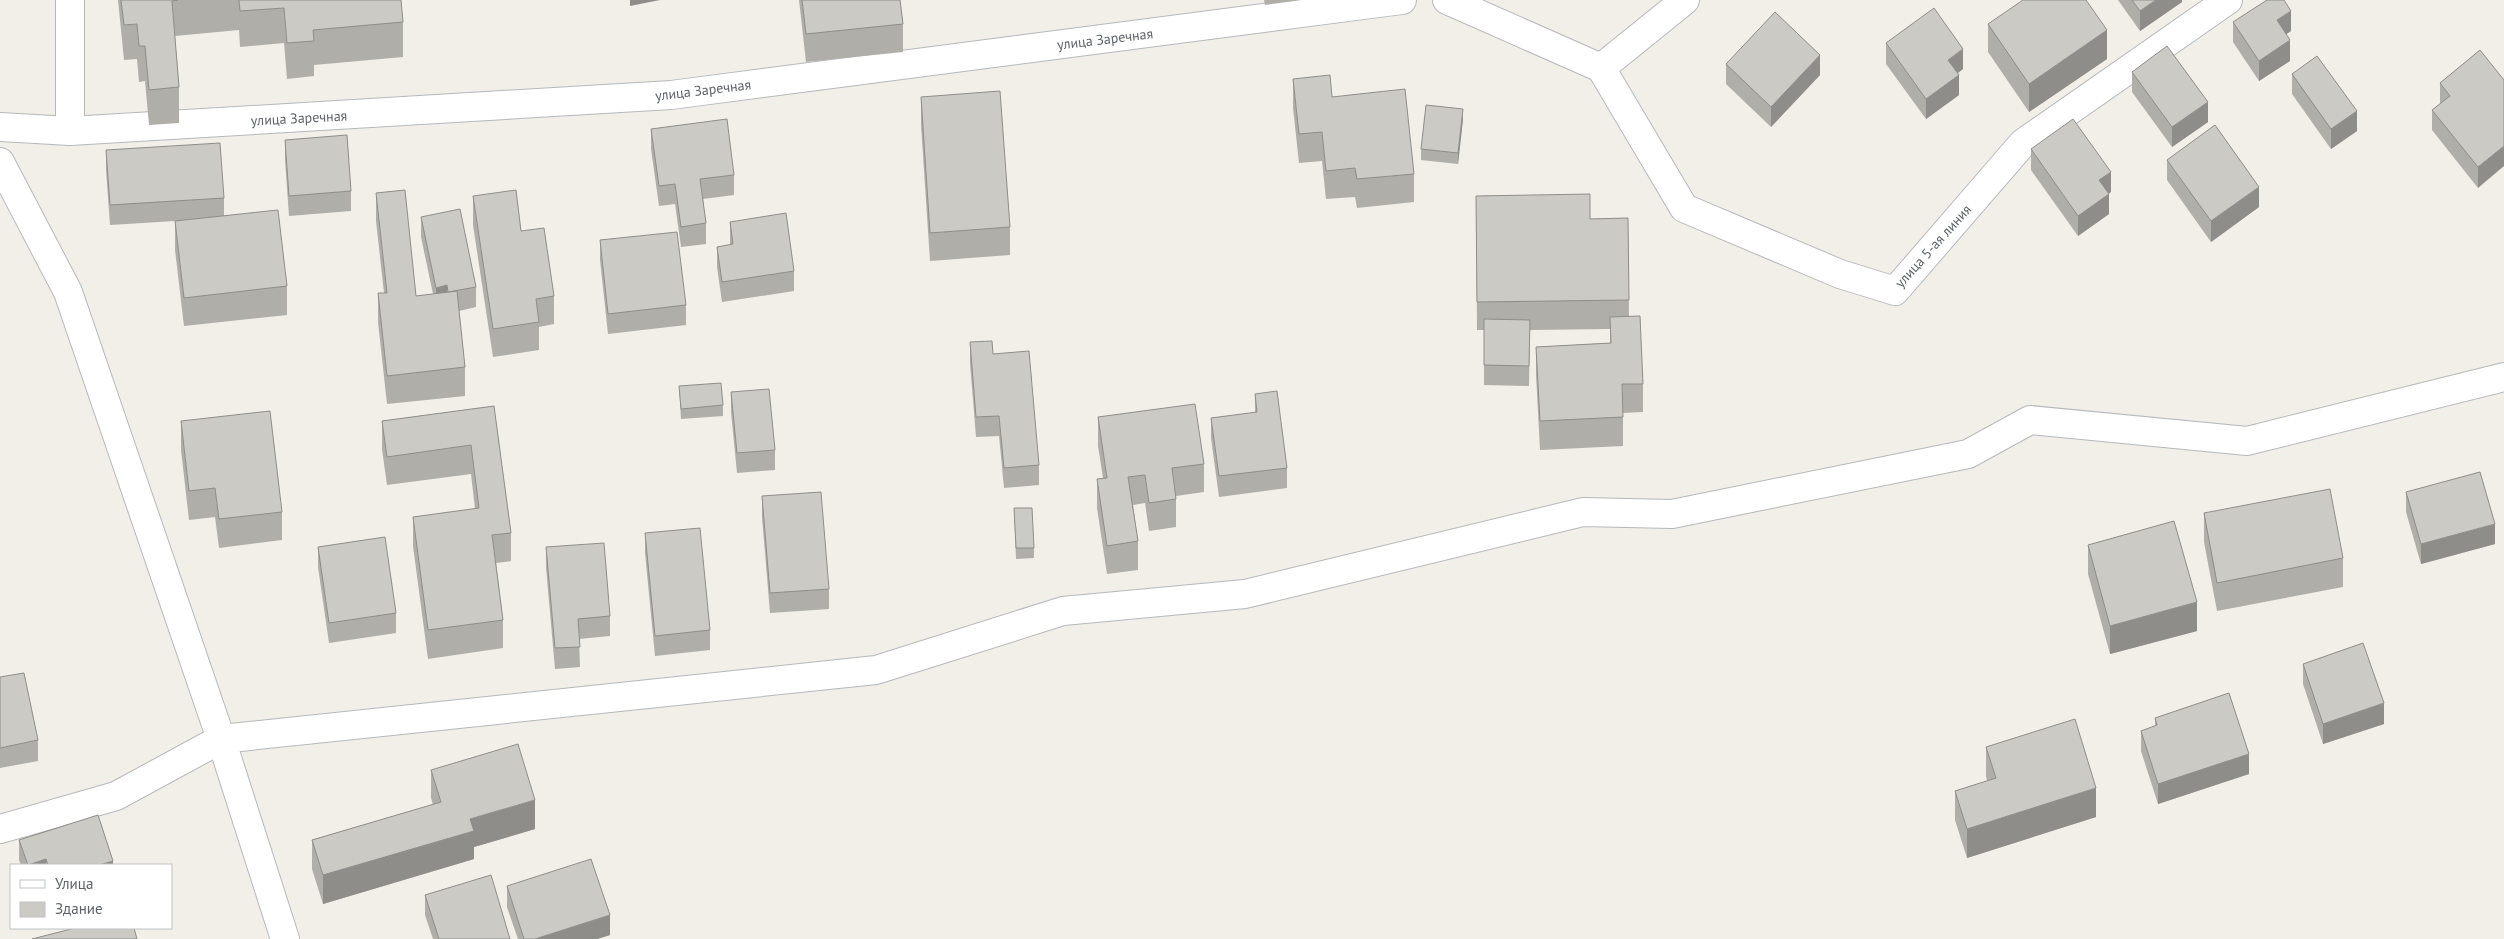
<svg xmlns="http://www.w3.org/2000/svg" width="2504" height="939" font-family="'PT Sans',sans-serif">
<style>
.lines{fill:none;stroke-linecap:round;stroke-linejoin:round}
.street-casing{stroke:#b5b8bc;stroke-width:30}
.street{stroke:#fff;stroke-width:28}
.wall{fill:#afaea9}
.shaded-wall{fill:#8f8d8a}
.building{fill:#cccac5;stroke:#8f8d8a}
.labels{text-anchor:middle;stroke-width:4.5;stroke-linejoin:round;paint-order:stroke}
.street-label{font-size:14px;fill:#5f6368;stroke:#fff}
</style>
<rect width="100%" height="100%" fill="#f1efe8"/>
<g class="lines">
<defs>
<g id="street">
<polyline points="1447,0 1601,68 1685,0"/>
<polyline points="1601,68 1684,208 1840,274 1895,291 2023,143 2228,0"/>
<polyline points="0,127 70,131 671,95 1402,0"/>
<polyline points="70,131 70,0"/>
<polyline points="0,162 68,292 221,739 285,939"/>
<polyline points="0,829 116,796 221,739 876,670 1063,611 1245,594 1583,512 1672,514 1968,454 2030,420 2247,441 2504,377"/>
</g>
</defs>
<use href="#street" class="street-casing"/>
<use href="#street" class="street"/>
</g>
<g class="wall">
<polygon points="118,0 401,0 403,22 403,57 314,65 314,76 287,79 284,43 240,47 239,30 175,36 179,87 179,123 149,125 145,81 139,82 137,59 124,60"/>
<polygon points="799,0 900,0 903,24 903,52 806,62"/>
<polygon points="1264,0 1302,0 1265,5"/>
<polygon points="2118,0 2182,0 2182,2 2140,31"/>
<polygon points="2233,22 2291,31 2286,34 2290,61 2259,81 2233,42"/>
<polygon points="1988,24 2107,59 2029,112 1988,52"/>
<polygon points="1886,43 1963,69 1958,73 1959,95 1926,119 1886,64"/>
<polygon points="2480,50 2478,188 2432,130 2432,110 2440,104 2440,83"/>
<polygon points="1726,64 1820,75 1771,127 1726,84"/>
<polygon points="2132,72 2208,122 2172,147 2132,92"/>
<polygon points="2292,74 2357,131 2331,149 2292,94"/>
<polygon points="1293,79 1332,97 1414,174 1414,202 1357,208 1355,197 1326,199 1322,161 1299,163 1293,108"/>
<polygon points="921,97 1010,227 1010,255 930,261 921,125"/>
<polygon points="1463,119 1458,164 1421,160 1421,149"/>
<polygon points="651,129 734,175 734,195 703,199 706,223 706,244 681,247 675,204 659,206 651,149"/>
<polygon points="285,140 351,191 351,211 289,216 285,160"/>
<polygon points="2031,149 2111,192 2109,193 2109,214 2078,236 2031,170"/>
<polygon points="106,150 224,198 224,216 287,286 287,315 184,326 175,250 175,221 110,225 106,170"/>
<polygon points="2167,160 2259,207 2211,242 2167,180"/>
<polygon points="376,193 416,296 433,294 421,237 421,217 476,287 476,307 459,311 465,367 465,396 387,404 378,322 378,293 384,293 376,221"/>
<polygon points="473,196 521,231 554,296 554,324 539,327 539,350 493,357 473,225"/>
<polygon points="1476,196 1590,219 1628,218 1629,316 1643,384 1643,412 1623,413 1623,446 1540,450 1536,375 1536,347 1610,343 1610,329 1530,330 1529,386 1484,385 1484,330 1477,330"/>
<polygon points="730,222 794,271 794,291 722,302 717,267 717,247 730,245"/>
<polygon points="600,240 686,305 686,325 608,334 600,260"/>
<polygon points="970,342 993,354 1039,465 1039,485 1004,488 999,436 976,437 970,363"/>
<polygon points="679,386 723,405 723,416 681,419"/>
<polygon points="731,392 775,450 775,470 737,473 731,412"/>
<polygon points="1255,394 1287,468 1287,488 1219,497 1211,438 1211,418 1255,413"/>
<polygon points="494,406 511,533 511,561 496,563 503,620 503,648 428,659 413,546 413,517 475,509 471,474 387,485 382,449 382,421"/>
<polygon points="1098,417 1204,464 1204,492 1176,496 1176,527 1149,531 1145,503 1133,505 1138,541 1138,570 1107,574 1097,508 1097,479 1103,478 1098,446"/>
<polygon points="181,421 282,512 282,540 219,548 215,517 189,520 181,450"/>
<polygon points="2406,492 2495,544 2421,564 2406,512"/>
<polygon points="762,496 829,589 829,609 770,613 762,517"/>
<polygon points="1014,508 1034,548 1034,558 1016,559"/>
<polygon points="2204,513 2343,558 2343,587 2217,611 2204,542"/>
<polygon points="645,533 710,630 710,650 655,656 645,553"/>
<polygon points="2088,545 2197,631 2110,654 2088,574"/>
<polygon points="318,547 396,613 396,633 329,643 318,567"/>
<polygon points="546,547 610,616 610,636 579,639 580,667 555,669 546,568"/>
<polygon points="2303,664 2384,724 2323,744 2303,684"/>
<polygon points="0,677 38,740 38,761 0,768"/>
<polygon points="2155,718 2249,774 2158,804 2141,751 2141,731 2155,726"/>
<polygon points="1986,747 2096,817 1967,858 1955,820 1955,791 1987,781 1986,776"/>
<polygon points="431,770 535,829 474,847 474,859 323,904 312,869 312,840 433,805 431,798"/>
<polygon points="19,840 113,865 21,865 19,860"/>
<polygon points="507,886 610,935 597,939 518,939 507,907"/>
<polygon points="425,895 510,939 433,939 425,915"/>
</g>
<g class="shaded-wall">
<polygon points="630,0 660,0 630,6"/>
<polygon points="2156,0 2182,0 2182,2 2140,31 2140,11"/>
<polygon points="2291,11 2291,31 2277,41 2277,20"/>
<polygon points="2107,30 2107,59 2029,112 2029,84"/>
<polygon points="2290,40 2290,61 2259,81 2259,61"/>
<polygon points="1963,49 1963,69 1948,80 1948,60"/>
<polygon points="1820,55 1820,75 1771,127 1771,107"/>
<polygon points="1959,75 1959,95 1926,119 1926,99"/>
<polygon points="2208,102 2208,122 2172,147 2172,127"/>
<polygon points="1463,109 1463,119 1458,164 1458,153"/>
<polygon points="2357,111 2357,131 2331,149 2331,129"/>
<polygon points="2504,146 2504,166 2478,188 2478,167"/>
<polygon points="2111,172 2111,192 2099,200 2099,180"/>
<polygon points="2259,187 2259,207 2211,242 2211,221"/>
<polygon points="2109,194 2109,214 2078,236 2078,216"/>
<polygon points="447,285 447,305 436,308 436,288"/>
<polygon points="2495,524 2495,544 2421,564 2421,544"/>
<polygon points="2197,602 2197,631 2110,654 2110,626"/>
<polygon points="2384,703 2384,724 2323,744 2323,724"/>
<polygon points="2249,754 2249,774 2158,804 2158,784"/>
<polygon points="2096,788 2096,817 1967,858 1967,829"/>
<polygon points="535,800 535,829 474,847 474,859 323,904 323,875 470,819"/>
<polygon points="46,859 46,865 28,865"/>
<polygon points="113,861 113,865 99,865"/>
<polygon points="610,915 610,935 597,939 535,939"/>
</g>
<g class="building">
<polygon points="121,0 178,0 172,1 179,87 149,90 145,46 139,46 137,24 124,25"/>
<polygon points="239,0 401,0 403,22 313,30 314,41 287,43 284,8 240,11"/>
<polygon points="802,0 900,0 903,24 806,34"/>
<polygon points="2023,0 2086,0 2107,30 2029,84 1988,24"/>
<polygon points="2132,0 2156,0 2140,11"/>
<polygon points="2267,0 2284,0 2291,11 2277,20 2290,40 2259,61 2233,22"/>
<polygon points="1934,8 1963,49 1948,60 1959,75 1926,99 1886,43"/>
<polygon points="1775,12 1820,55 1771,107 1726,64"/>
<polygon points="2167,46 2208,102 2172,127 2132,72"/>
<polygon points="2480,50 2504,80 2504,146 2478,167 2432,110 2450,96 2440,83"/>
<polygon points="2317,56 2357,111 2331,129 2292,74"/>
<polygon points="1330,75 1332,97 1405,89 1414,174 1357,179 1355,168 1326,171 1322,132 1299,134 1293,79"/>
<polygon points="1000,91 1010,227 930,233 921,97"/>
<polygon points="1426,105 1463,109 1458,153 1421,149"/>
<polygon points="727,119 734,175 700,179 706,223 681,227 675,184 659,186 651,129"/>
<polygon points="2073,119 2111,172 2099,180 2109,194 2078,216 2031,149"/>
<polygon points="2215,125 2259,187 2211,221 2167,160"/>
<polygon points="347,135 351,191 289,196 285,140"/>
<polygon points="220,143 224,198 110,205 106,150"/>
<polygon points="405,190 416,296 457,291 465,367 387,376 378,293 387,293 376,193"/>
<polygon points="516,190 521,231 544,228 554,296 536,299 539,322 493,329 473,196"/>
<polygon points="1590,194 1590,219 1628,218 1629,300 1477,302 1476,196"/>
<polygon points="460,209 476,287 448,292 447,285 436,288 421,217"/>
<polygon points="278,210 287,286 184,298 175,221"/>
<polygon points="786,213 794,271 722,282 717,247 733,244 730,222"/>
<polygon points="677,232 686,305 608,314 600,240"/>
<polygon points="1640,316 1643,384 1622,384 1623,417 1540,421 1536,347 1611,343 1610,317"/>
<polygon points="1484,319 1530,320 1529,366 1484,365"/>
<polygon points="992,341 993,354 1029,351 1039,465 1004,468 999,416 976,417 970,342"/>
<polygon points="721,383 723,405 681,409 679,386"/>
<polygon points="769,389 775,450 737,453 731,392"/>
<polygon points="1277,391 1287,468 1219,476 1211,418 1257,412 1255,394"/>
<polygon points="1195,404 1204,464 1172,468 1176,499 1149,503 1145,475 1128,477 1138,541 1107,546 1097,479 1107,478 1098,417"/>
<polygon points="494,406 511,533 492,535 503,620 428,630 413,517 479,508 471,445 387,457 382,421"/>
<polygon points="270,411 282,512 219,519 215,488 189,491 181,421"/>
<polygon points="2480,472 2495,524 2421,544 2406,492"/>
<polygon points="2330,489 2343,558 2217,583 2204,513"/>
<polygon points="821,492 829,589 770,593 762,496"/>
<polygon points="1014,508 1032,508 1034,548 1016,548"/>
<polygon points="2174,521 2197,602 2110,626 2088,545"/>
<polygon points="700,528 710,630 655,636 645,533"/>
<polygon points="385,537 396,613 329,623 318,547"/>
<polygon points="604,543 610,616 578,619 580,647 555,648 546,547"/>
<polygon points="2363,643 2384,703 2323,724 2303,664"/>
<polygon points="24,673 38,740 0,748 0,677"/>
<polygon points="2229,693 2249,754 2158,784 2141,731 2157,725 2155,718"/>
<polygon points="2075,719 2096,788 1967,829 1955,791 1996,778 1986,747"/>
<polygon points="518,744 535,800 470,819 474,831 323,875 312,840 441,802 431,770"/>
<polygon points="98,815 113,861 99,865 48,865 46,859 28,865 19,840"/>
<polygon points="591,859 610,915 535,939 524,939 507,886"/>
<polygon points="491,875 510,939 439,939 425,895"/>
<polygon points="75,928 134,928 137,939 32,939"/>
</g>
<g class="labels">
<g class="street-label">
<text transform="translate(1105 39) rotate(-7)" y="5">улица Заречная</text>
<text transform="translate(703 90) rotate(-7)" y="5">улица Заречная</text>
<text transform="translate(299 118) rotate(-3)" y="5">улица Заречная</text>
<text transform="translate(1933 246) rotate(-48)" y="5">улица 5-ая линия</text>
</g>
</g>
<rect x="10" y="864" width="162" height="65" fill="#ffffff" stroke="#bfc1c3"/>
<rect x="20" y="880" width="25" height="8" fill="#ffffff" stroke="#bfc1c3"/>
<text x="55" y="889" font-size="15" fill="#5f6368">Улица</text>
<rect x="20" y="902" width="25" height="15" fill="#cccac5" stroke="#bfc1c3"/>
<text x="55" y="914" font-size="15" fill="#5f6368">Здание</text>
</svg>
